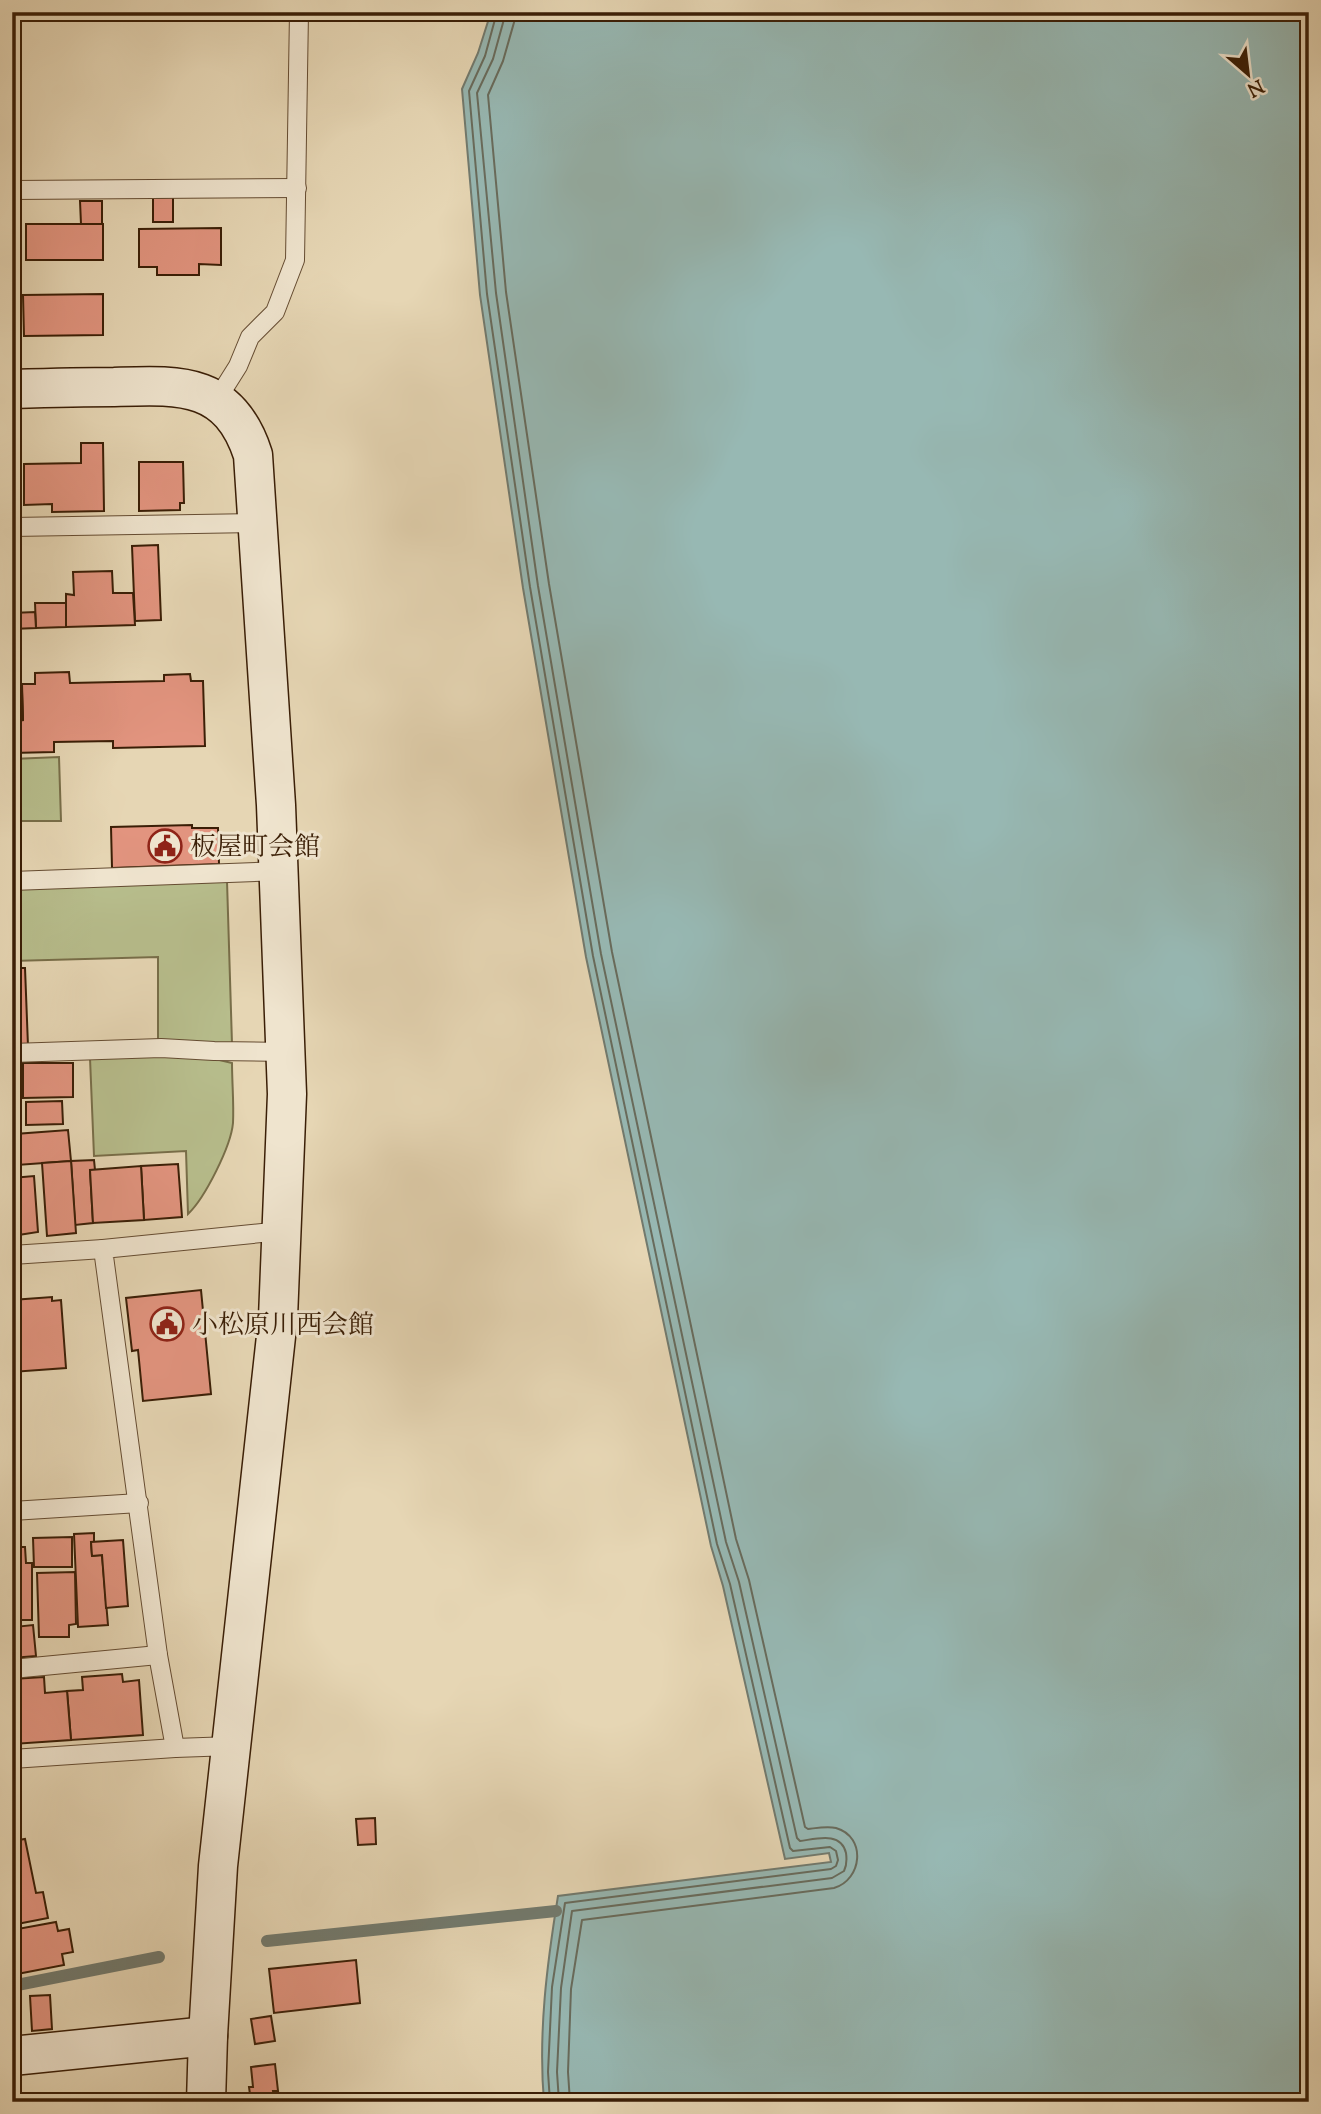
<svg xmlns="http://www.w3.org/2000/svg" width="1321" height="2114" font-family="'Sorts Mill Goudy','Noto Serif JP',serif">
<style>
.green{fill:#b7bd8c;stroke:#786e49;stroke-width:2}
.water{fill:#97b8b3;stroke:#727a6e;stroke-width:2}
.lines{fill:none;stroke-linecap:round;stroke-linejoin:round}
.shore{stroke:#686b5c;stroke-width:2}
.stream{stroke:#727a6e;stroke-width:12}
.building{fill:#e2947f;stroke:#3a1e06;stroke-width:2}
.lane-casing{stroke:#654c32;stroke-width:20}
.secondary-casing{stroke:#3a1e06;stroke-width:41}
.lane{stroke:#efe4ce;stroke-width:18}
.secondary{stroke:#efe4ce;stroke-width:38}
.labels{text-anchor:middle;stroke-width:6;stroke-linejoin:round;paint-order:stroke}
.poi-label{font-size:26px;fill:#3a1e06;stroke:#efe4ce;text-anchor:start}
</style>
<rect width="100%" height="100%" fill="#e6d6b4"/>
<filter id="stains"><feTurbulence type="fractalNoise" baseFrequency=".00286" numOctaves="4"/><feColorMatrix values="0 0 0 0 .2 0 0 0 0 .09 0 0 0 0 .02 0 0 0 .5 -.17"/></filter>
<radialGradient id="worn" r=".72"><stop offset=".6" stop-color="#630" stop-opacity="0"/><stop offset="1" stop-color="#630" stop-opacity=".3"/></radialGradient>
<g class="green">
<polygon points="59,757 61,821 12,821 12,759"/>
<polygon points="227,881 232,1044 158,1041 158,957 12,961 12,887"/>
<path d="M159 1055 211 1058 232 1063C232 1083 234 1103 233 1123 231 1146 205 1198 188 1214L186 1151 94 1156 90 1058Z"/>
</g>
<path class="water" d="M491 12H1309V2102H544C538 2033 547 1964 558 1896L831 1862 829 1853 785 1859 723 1586 711 1546 586 957 523 588 480 295 462 89 478 53Z"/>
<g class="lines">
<g class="shore">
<polyline points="497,12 485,56 469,91 487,294 530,587 593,956 717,1544 730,1584 790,1848 793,1851 830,1847 836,1851 838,1860 836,1866 831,1869 565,1903 552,1987 548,2072 550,2102"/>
<path d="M506 12 493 59 477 93 496 293 538 586 601 954 726 1542 739 1582 797 1838 800 1841C816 1839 841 1831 846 1853 847 1860 847 1865 844 1871L832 1878 572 1911 561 1988 557 2072 559 2102"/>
<path d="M517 12 503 61 488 95 506 292 549 584 612 952 736 1539 749 1580 805 1827 808 1829C817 1828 827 1826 836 1828 867 1837 862 1880 834 1888L582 1920 571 1989 568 2072 570 2102"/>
</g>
<g class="stream">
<polyline points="267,1941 556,1911"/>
<polyline points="12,1986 159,1957"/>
</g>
</g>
<g class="building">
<polygon points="173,197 173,222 153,222 153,198"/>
<polygon points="80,201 102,201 102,224 81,224"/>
<rect x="26" y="224" width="77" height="36"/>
<polygon points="221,228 221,265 199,264 199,275 157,275 157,267 139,267 139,229"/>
<polygon points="103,294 103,335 24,336 23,295"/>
<polygon points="81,443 103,443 104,511 52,512 52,504 24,505 24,464 81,463"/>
<polygon points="139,462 183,462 184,503 180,503 180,510 139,511"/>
<polygon points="158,545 161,620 135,621 132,546"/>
<polygon points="112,571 113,593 133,593 135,625 66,627 66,594 74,595 73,572"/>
<polygon points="35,603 66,603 66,627 36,628"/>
<polygon points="35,612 36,628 12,629 12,613"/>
<polygon points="69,672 70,683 164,681 164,675 190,674 191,681 203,681 205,746 113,748 113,741 54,742 54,752 12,753 12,721 23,720 22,684 35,684 35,673"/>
<polygon points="22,692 23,720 12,721 12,693"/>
<polygon points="192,825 192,828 218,828 219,864 112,868 111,827"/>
<polygon points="12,968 25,968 28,1046 12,1046"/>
<polygon points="23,1063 73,1063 73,1097 23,1098"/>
<polygon points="62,1101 63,1124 26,1125 26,1102"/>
<polygon points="68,1130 71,1161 17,1165 15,1134"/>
<polygon points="94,1160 95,1170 90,1170 93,1223 75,1225 71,1161"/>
<polygon points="71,1161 76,1233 47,1236 42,1163"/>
<polygon points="178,1164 182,1217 144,1220 141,1166"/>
<polygon points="141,1166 144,1220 93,1223 90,1170"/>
<polygon points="34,1176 38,1232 12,1236 12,1178"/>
<polygon points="201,1290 211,1394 143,1401 138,1350 132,1351 126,1298"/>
<polygon points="52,1297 52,1301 61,1300 66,1368 12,1372 12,1344 16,1343 15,1335 12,1336 12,1300"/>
<polygon points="94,1533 94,1542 91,1542 92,1556 102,1555 108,1625 78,1627 74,1534"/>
<polygon points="72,1537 72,1567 34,1567 33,1538"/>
<polygon points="123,1540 128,1606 106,1608 102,1555 92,1556 91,1542"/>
<polygon points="12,1547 25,1547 26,1563 32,1563 32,1620 12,1620"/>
<polygon points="75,1572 76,1624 69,1625 69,1637 39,1637 37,1573"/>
<polygon points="14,1620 15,1627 33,1625 36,1656 12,1658 12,1621"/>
<polygon points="122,1674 123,1682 139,1680 143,1735 71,1740 67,1691 83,1690 82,1677"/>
<polygon points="44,1677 45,1693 67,1691 71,1740 13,1744 12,1679"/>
<polygon points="375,1818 376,1844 358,1845 356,1819"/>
<polygon points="25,1839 36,1893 43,1892 48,1918 12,1925 12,1841"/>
<polygon points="56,1922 58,1931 69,1929 73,1952 62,1954 64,1965 12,1975 12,1930"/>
<polygon points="356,1960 360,2003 274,2013 269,1969"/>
<polygon points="50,1995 52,2029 32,2031 30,1996"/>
<polygon points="271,2016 275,2041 255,2044 251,2019"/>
<polygon points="275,2064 278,2091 273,2091 275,2102 251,2102 249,2087 253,2087 251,2067"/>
</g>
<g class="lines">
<defs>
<g id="lane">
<polyline points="12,190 297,188"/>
<polyline points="216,401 238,366 250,337 275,312 295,260 299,12"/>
<polyline points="12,527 257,523"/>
<polyline points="12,881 280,871"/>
<polyline points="12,1053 161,1048 214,1051 287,1052"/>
<polyline points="12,1255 103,1249"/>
<polyline points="12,1511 139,1503"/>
<polyline points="12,1669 158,1655"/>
<polyline points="232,1746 175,1748 158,1655 103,1249 282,1231"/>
<polyline points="12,1759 175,1748"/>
</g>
<g id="secondary">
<path d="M12 389C46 388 80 387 114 387 179 385 229 381 253 455L276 805 287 1094 278 1318 218 1866 208 2036"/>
<polyline points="12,2056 208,2036 206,2102"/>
</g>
</defs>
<use href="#lane" class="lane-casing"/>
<use href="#secondary" class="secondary-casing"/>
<use href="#lane" class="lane"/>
<use href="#secondary" class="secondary"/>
</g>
<defs>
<symbol id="civic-ring" viewBox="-11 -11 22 22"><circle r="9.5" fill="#efe4ce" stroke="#8f2418" stroke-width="1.5"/><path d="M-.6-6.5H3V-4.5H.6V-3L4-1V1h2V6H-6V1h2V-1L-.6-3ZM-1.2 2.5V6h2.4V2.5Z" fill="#8f2418"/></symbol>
</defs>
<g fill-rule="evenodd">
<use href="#civic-ring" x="146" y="827" width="38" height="38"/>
<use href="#civic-ring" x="148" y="1305" width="38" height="38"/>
</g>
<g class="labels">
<g class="poi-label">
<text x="190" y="855">板屋町会館</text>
<text x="192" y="1333">小松原川西会館</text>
</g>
</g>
<rect width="1321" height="2114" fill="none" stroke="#e6d6b4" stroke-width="42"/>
<rect x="14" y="14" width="1293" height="2086" fill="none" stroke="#3a1e06" stroke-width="3.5"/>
<rect x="21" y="21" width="1279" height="2072" fill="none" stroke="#3a1e06" stroke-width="2"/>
<g transform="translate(1248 74) rotate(152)" stroke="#efe4ce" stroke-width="5" paint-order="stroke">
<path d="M0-5L12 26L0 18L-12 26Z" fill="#3a1e06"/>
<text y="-10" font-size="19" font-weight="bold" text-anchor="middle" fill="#3a1e06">N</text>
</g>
<rect width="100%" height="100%" filter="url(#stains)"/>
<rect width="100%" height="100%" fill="url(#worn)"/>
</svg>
